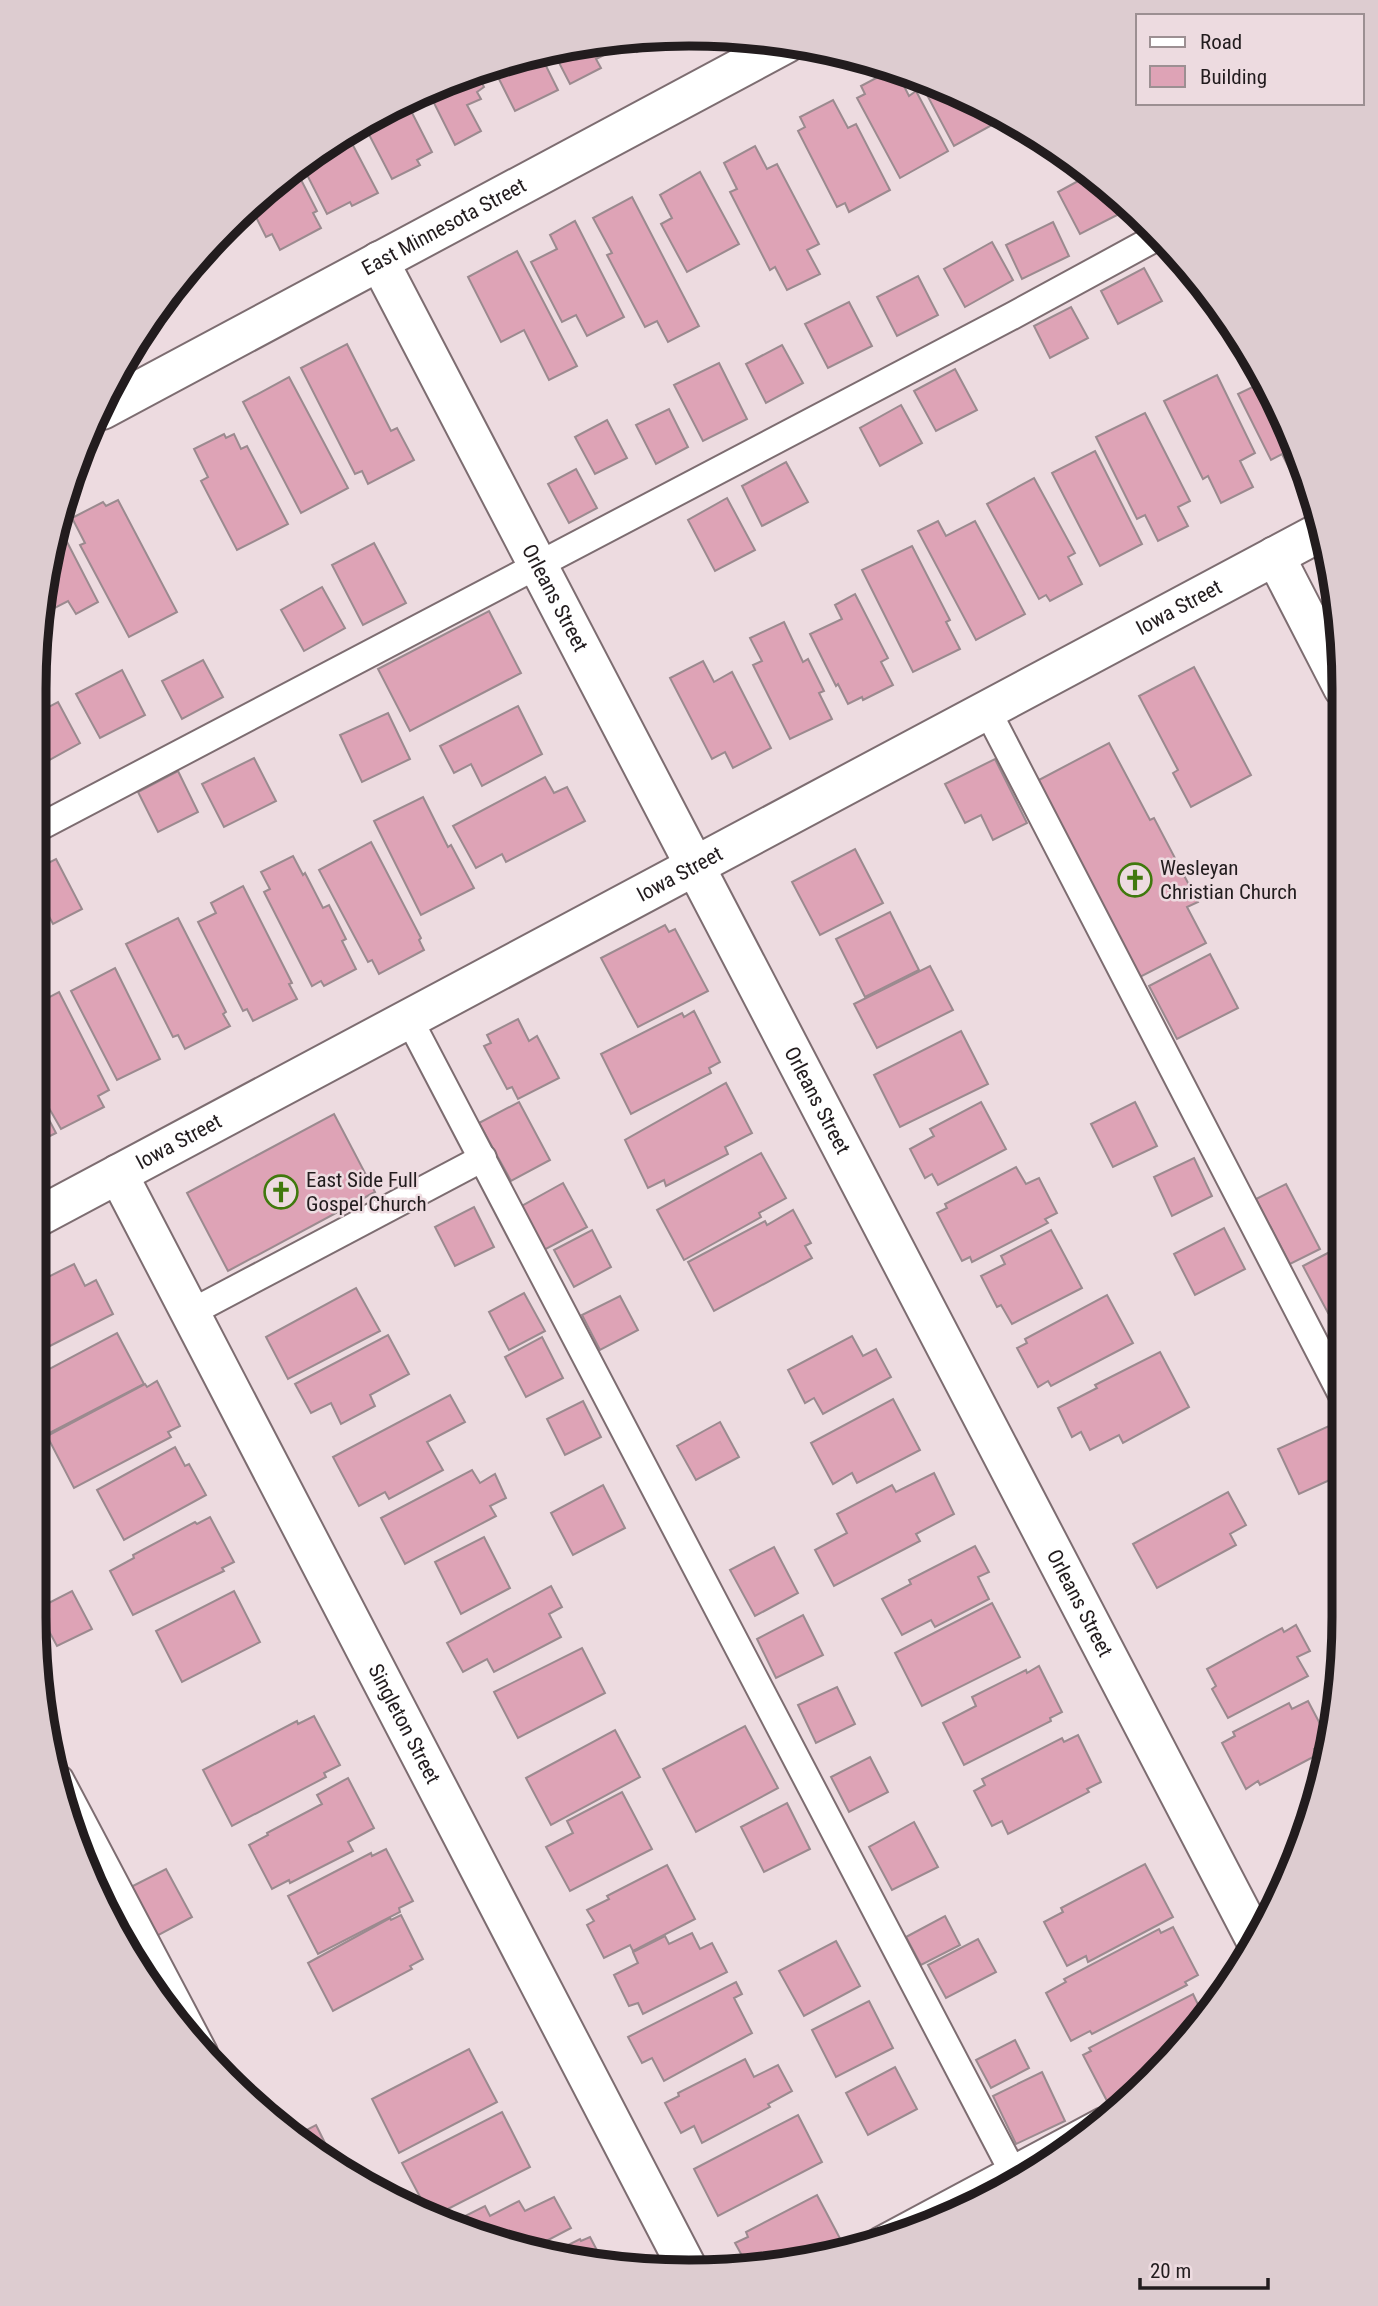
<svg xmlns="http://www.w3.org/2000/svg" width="1378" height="2306" font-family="'Roboto Condensed',sans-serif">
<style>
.building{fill:#dea3b6;stroke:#9b8a8f;stroke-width:2}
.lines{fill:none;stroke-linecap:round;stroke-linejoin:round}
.lane-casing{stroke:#7d6d71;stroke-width:30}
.street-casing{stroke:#7d6d71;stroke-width:42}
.lane{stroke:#fff;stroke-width:26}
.street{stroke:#fff;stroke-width:38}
.labels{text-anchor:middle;stroke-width:5;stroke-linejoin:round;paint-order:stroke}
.street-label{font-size:21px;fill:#221c1e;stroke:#eddbe0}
.poi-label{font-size:21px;fill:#221c1e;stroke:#eddbe0;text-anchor:start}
.rim{fill:none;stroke:#221c1e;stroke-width:9}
</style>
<rect width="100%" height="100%" fill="#eddbe0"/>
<g class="building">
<polygon points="667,35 637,52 630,39"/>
<polygon points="598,42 604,55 596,59 601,68 570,84 552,49"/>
<polygon points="545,51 551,63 546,66 558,90 515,111 493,67"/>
<polygon points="893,69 896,70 909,96 916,91 948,151 900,178 857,98 865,94 861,86"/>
<polygon points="476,72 484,87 477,92 481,99 467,105 481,131 455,145 427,89 438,83"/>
<polygon points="917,76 940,83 998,114 1001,120 954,146"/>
<polygon points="833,100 848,128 856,124 890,190 849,212 845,203 837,207 798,131 805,127 800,117"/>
<polygon points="406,101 432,152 417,160 420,165 392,179 363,123"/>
<polygon points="346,132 378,193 352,206 350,202 327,214 301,163 325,144"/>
<polygon points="755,146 767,169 777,164 819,244 807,250 820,274 787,290 775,267 770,270 730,192 737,189 724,163"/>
<polygon points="295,168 317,211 313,213 321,228 280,250 272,234 266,237 250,205"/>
<polygon points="700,172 739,244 687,272 661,224 672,218 660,195"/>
<polygon points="1089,175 1116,198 1123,212 1080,234 1058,192"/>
<polygon points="632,197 699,326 668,342 657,321 645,327 607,255 612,253 593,218"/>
<polygon points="575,221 624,317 587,336 576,315 562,322 531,262 557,249 550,235"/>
<polygon points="1053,222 1069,256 1022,279 1006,245"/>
<polygon points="992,242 1013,280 965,307 944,269"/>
<polygon points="517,251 577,366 549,380 524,330 501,342 468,277"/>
<polygon points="1144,268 1162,301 1118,324 1101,291"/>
<polygon points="918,276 938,315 897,336 877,297"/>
<polygon points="849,302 872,346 828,368 805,324"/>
<polygon points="1071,307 1088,338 1050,358 1034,326"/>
<polygon points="347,344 391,431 397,428 414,460 368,484 362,471 355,474 301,368"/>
<polygon points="782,345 803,383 766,403 746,364"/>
<polygon points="719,363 747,419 703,441 674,385"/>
<polygon points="955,369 977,410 936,431 914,391"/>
<polygon points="1217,375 1255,453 1240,461 1253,487 1221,503 1208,476 1203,479 1164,401"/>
<polygon points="289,377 348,488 301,513 243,402"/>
<polygon points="1265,381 1299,463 1289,468 1282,454 1271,460 1238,394"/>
<polygon points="901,405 922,443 880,466 860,428"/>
<polygon points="669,409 688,447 656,464 636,425"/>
<polygon points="1145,413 1190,501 1178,507 1188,526 1158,541 1145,515 1137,519 1096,437"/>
<polygon points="607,420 627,458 595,474 575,437"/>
<polygon points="224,434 226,438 234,434 241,449 247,446 288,524 237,550 201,481 208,477 194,449"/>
<polygon points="1095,451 1142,544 1100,566 1052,473"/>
<polygon points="786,462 808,502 762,526 742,486"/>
<polygon points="576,469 597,508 569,523 548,484"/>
<polygon points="1034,478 1075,553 1068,557 1082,584 1050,601 1046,595 1039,599 987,504"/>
<polygon points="727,498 755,550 715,571 688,520"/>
<polygon points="118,500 177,612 129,637 80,545 85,543 72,518 103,502 106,506"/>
<polygon points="938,521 946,536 975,521 1025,614 976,640 918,531"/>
<polygon points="65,538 98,602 76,614 68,601 41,615 55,542"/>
<polygon points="374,543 406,603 363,625 332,565"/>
<polygon points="912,546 950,620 946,622 960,649 913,672 862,570"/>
<polygon points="322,587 345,628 304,651 281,610"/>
<polygon points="855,594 888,658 881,662 893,685 863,700 862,697 848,704 838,684 836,686 810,634 842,619 835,605"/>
<polygon points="489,611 521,673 410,731 378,669"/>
<polygon points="784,622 803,662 808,659 824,691 819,693 832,719 790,739 753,665 762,661 750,638"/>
<polygon points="203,660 223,697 182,719 162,681"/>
<polygon points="703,661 714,682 732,672 771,748 733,768 725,752 712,759 670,678"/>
<polygon points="1194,667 1251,775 1191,807 1173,773 1178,770 1139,696"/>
<polygon points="122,670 145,715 100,738 76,694"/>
<polygon points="58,702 80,743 35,768 35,714"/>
<polygon points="518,706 542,754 482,786 471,764 454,773 440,746"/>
<polygon points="388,713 410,759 362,782 340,735"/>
<polygon points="1109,743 1150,820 1154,818 1198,902 1187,907 1206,943 1140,977 1037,781"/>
<polygon points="254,758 276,801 224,827 202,784"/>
<polygon points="995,759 1027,823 993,840 981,815 965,823 945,784"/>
<polygon points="178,771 198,812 158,832 138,792"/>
<polygon points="545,777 554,793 567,787 585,821 506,862 502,854 476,868 453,826"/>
<polygon points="423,797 448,847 451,845 474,888 421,915 374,821"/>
<polygon points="371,842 421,938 419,940 424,950 379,974 372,960 368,962 319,870"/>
<polygon points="855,849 883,903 820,935 792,882"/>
<polygon points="293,856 303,875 305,873 323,908 329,905 346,939 342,941 356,969 324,986 321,981 312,986 264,892 270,889 261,872"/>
<polygon points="56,859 82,909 53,924 34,888 34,870"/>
<polygon points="243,886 292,983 289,984 297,999 253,1021 247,1009 243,1011 198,922 216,913 211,903"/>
<polygon points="890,912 919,970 865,997 836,939"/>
<polygon points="178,918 226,1012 223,1014 230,1026 185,1049 178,1035 173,1037 126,944"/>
<polygon points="665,925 669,932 675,929 708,991 638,1027 601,958"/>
<polygon points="1210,954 1238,1008 1177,1039 1149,986"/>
<polygon points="930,966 953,1010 877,1048 854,1004"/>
<polygon points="115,968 160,1059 117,1080 71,991"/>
<polygon points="59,992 109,1090 98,1096 104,1107 61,1129 34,1082 34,1005"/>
<polygon points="694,1011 720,1062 709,1068 711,1073 631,1114 601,1054 682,1013 684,1017"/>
<polygon points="518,1019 529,1041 537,1036 559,1078 518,1099 512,1087 507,1089 484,1046 491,1043 487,1035"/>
<polygon points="961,1031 988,1084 900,1127 874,1075"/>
<polygon points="726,1083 752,1133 725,1147 728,1154 666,1186 664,1180 648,1188 625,1140"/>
<polygon points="34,1091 56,1133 34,1144"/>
<polygon points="519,1102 550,1160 511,1181 479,1123"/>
<polygon points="981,1102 1006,1149 938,1185 932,1174 925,1178 910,1149 934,1136 930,1129"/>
<polygon points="1135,1102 1157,1146 1113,1167 1091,1124"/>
<polygon points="334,1114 375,1192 228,1271 187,1193"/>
<polygon points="34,1145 42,1161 34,1165"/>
<polygon points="761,1153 786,1198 759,1213 761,1217 684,1260 657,1210"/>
<polygon points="1194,1158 1212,1196 1172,1216 1154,1177"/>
<polygon points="1016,1167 1026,1184 1039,1178 1057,1213 1045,1219 1048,1223 972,1262 970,1257 962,1261 937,1213 947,1208 945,1204"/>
<polygon points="563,1183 587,1227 544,1250 520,1207"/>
<polygon points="1286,1184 1320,1249 1290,1264 1256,1199"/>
<polygon points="474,1207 494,1247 455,1266 435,1227"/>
<polygon points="793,1210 811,1243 805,1246 812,1258 714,1311 688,1262 765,1221 767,1225"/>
<polygon points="1224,1228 1245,1269 1195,1295 1174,1254"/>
<polygon points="592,1230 611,1267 574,1287 554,1250"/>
<polygon points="1051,1230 1082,1288 1012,1324 1001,1305 997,1307 981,1276 1005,1264 1001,1256"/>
<polygon points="1343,1245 1343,1305 1328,1313 1303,1266"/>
<polygon points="74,1264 85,1286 96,1280 113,1314 34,1354 34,1284"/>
<polygon points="356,1288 380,1331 288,1379 266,1337"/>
<polygon points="524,1293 545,1331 509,1350 489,1312"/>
<polygon points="1107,1295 1133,1343 1051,1386 1048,1381 1038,1387 1017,1348 1027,1343 1025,1339"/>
<polygon points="620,1296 638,1330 600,1350 582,1315"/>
<polygon points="117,1333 144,1384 38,1439 34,1431 34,1377"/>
<polygon points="388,1335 409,1374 370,1395 375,1406 341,1424 331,1403 311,1413 295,1384"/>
<polygon points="852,1336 863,1356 876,1349 891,1377 823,1414 814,1398 805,1403 788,1370"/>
<polygon points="542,1337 563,1378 526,1397 505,1357"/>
<polygon points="1160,1352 1189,1407 1123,1443 1119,1435 1090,1450 1081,1432 1072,1437 1058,1408 1097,1388 1095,1385"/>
<polygon points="157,1381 180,1426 168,1432 171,1437 74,1488 47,1436 145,1384 147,1387"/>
<polygon points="450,1395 465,1422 427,1442 443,1470 389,1499 385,1492 359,1506 333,1457"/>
<polygon points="893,1399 920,1450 857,1483 852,1473 833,1484 811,1443"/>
<polygon points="583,1401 601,1437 565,1455 547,1419"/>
<polygon points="720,1422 739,1457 696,1480 677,1446"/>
<polygon points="1329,1426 1343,1458 1343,1474 1299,1494 1278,1449"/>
<polygon points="175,1447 185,1466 189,1464 206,1495 124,1540 97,1490"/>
<polygon points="472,1470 480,1483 495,1474 506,1498 490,1506 496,1516 405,1564 381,1518"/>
<polygon points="934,1473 954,1514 916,1534 920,1541 834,1586 815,1550 847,1533 837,1514 892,1485 896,1492"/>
<polygon points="603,1485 625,1528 573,1555 551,1513"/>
<polygon points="1228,1492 1246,1525 1230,1534 1236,1545 1157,1588 1133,1544"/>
<polygon points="210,1517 234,1562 222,1568 224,1571 133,1615 110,1571 134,1558 133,1555 195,1522 197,1524"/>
<polygon points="484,1537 510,1588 461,1614 435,1562"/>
<polygon points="975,1546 989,1572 978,1577 989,1599 935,1627 931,1620 902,1635 882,1599 911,1584 909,1580"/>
<polygon points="774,1547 798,1593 755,1616 730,1570"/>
<polygon points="551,1586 562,1607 549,1614 561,1637 494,1672 487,1659 463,1672 447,1643"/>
<polygon points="72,1591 92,1629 57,1646 37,1609"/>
<polygon points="234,1591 260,1642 182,1682 156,1631"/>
<polygon points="992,1603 1020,1657 922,1706 895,1653"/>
<polygon points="803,1615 823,1655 776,1678 757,1639"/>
<polygon points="1296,1625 1310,1651 1297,1657 1308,1676 1228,1718 1212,1689 1216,1686 1207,1669 1282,1628 1284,1632"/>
<polygon points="582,1648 605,1693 518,1738 494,1692"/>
<polygon points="1039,1666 1062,1712 1050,1718 1051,1721 964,1765 943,1723 976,1706 972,1697 1026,1670 1027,1673"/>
<polygon points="837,1687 855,1724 816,1743 798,1705"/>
<polygon points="1308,1701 1328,1739 1327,1742 1314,1749 1317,1755 1260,1785 1258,1781 1246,1789 1222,1743 1235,1736 1233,1732 1289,1703 1292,1709"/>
<polygon points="314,1716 340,1765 324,1773 326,1777 232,1826 203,1770 297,1721 298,1724"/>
<polygon points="745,1726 778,1788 696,1832 663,1769"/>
<polygon points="615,1730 640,1777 551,1825 526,1778"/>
<polygon points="1078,1735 1101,1782 1087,1789 1089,1792 1008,1834 1002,1821 992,1826 974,1791 985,1785 982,1779 1062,1738 1064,1742"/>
<polygon points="870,1757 888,1792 849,1812 831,1777"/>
<polygon points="348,1778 374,1828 348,1842 353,1851 290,1883 289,1880 272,1889 249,1845 268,1835 267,1833 322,1804 317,1795"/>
<polygon points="622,1792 652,1849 570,1891 546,1847 573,1833 567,1821"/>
<polygon points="787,1803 810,1849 764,1872 741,1827"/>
<polygon points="914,1822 938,1867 892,1890 869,1847"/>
<polygon points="1301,1845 1291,1867 1284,1854"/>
<polygon points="386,1849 413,1901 399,1908 400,1912 318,1954 288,1896 371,1853 372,1856"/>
<polygon points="1145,1864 1173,1917 1088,1962 1086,1956 1067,1966 1044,1922 1063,1912 1061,1908"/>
<polygon points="667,1865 695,1919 633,1951 630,1945 604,1958 587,1925 594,1921 587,1910 609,1899 607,1896"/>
<polygon points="166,1869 192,1917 153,1938 127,1889"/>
<polygon points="401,1915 423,1959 410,1966 412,1969 333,2011 308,1963 390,1918 391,1920"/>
<polygon points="945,1916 960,1945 921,1965 906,1937"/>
<polygon points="1173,1927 1198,1975 1185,1982 1187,1985 1092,2034 1090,2031 1071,2041 1046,1993 1066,1982 1064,1979 1159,1929 1161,1933"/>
<polygon points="692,1933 700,1949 712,1943 727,1972 643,2014 638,2003 629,2006 614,1975 638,1963 633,1952 665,1936 669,1944"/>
<polygon points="978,1939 996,1972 946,1998 928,1965"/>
<polygon points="836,1941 860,1986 804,2016 779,1971"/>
<polygon points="736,1982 742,1994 734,1998 752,2033 664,2081 652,2058 642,2063 628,2037"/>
<polygon points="1193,1994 1203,2015 1131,2092 1107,2101 1083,2055 1091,2051 1089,2048"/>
<polygon points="869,2001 893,2048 836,2077 812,2030"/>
<polygon points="1015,2040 1029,2068 991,2088 976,2060"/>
<polygon points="469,2049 497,2102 399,2153 372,2099"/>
<polygon points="745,2059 754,2077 778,2065 792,2091 768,2104 770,2107 702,2143 694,2126 681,2133 665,2103 679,2096 678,2093"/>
<polygon points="895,2067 917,2109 868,2135 846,2093"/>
<polygon points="1042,2072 1065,2121 1016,2144 993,2096"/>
<polygon points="502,2112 530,2167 436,2215 427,2210 402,2163"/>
<polygon points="798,2115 822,2162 718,2216 694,2169"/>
<polygon points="316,2125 334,2161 291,2138"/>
<polygon points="817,2195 844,2246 746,2263 735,2243 748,2237 746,2232"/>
<polygon points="554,2197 571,2228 535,2247 479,2238 451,2223 485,2206 490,2216 519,2201 525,2211"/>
<polygon points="590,2237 601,2258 556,2251 580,2239 581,2241"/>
</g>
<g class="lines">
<defs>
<g id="lane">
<polyline points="987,710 1343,1397"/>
<polyline points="34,830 1014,315 1159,236"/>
<polyline points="409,1019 1015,2176"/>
<polyline points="190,1313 483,1158"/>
<polyline points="60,1779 204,2052"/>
<polyline points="879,2241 1103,2121"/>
</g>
<g id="street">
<path id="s1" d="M379 261 1255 1939"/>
<path id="s2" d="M102 410 787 43"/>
<polyline points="1275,556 1343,688"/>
<path id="s3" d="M118 1174 690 2273"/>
<path id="s4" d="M34 1219 1324 530"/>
</g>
</defs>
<use href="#lane" class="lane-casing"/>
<use href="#street" class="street-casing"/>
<use href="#lane" class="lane"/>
<use href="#street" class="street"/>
</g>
<defs>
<symbol id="church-ring" viewBox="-11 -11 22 22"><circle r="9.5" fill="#eddbe0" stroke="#40790d" stroke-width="1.5"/><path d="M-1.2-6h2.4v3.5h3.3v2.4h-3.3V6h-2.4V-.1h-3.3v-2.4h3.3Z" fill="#40790d"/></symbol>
</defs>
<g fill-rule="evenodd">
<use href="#church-ring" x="1116" y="861" width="38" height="38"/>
<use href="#church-ring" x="262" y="1173" width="38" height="38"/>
</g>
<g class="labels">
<g class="street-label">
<text dy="7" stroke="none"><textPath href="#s2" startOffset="388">East Minnesota Street</textPath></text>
<text dy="7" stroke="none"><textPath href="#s1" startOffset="380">Orleans Street</textPath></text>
<text dy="7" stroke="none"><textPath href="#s4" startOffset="1298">Iowa Street</textPath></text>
<text dy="7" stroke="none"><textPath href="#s4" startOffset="732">Iowa Street</textPath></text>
<text dy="7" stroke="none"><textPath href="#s1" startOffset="947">Orleans Street</textPath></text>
<text dy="7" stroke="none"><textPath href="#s4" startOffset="164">Iowa Street</textPath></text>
<text dy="7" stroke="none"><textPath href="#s1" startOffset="1514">Orleans Street</textPath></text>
<text dy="7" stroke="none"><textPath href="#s3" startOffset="620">Singleton Street</textPath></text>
</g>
<g class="poi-label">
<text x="1160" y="875">Wesleyan<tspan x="1160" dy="24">Christian Church</tspan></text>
<text x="306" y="1187">East Side Full<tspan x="306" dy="24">Gospel Church</tspan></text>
</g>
</g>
<path d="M0 0H1378V2306H0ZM689 46H689A643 643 0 0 1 1332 689V1617A643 643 0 0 1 689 2260H689A643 643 0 0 1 46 1617V689A643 643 0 0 1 689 46Z" fill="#ddccd0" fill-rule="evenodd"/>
<path class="rim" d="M689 46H689A643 643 0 0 1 1332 689V1617A643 643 0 0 1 689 2260H689A643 643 0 0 1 46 1617V689A643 643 0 0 1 689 46Z"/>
<rect x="1136" y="14" width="228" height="91" fill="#eddbe0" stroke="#9c8f92" stroke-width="2"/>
<rect x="1150" y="37" width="35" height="10" fill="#ffffff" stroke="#9c8f92" stroke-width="2"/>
<text x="1200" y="49" font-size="21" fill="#221c1e">Road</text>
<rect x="1150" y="66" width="35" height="21" fill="#dea3b6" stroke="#9c8f92" stroke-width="2"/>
<text x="1200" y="84" font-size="21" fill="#221c1e">Building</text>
<path d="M1140 2278v10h128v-10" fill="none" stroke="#221c1e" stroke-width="3.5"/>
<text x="1150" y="2278" font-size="21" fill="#221c1e" stroke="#eddbe0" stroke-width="5" paint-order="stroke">20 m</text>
</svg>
